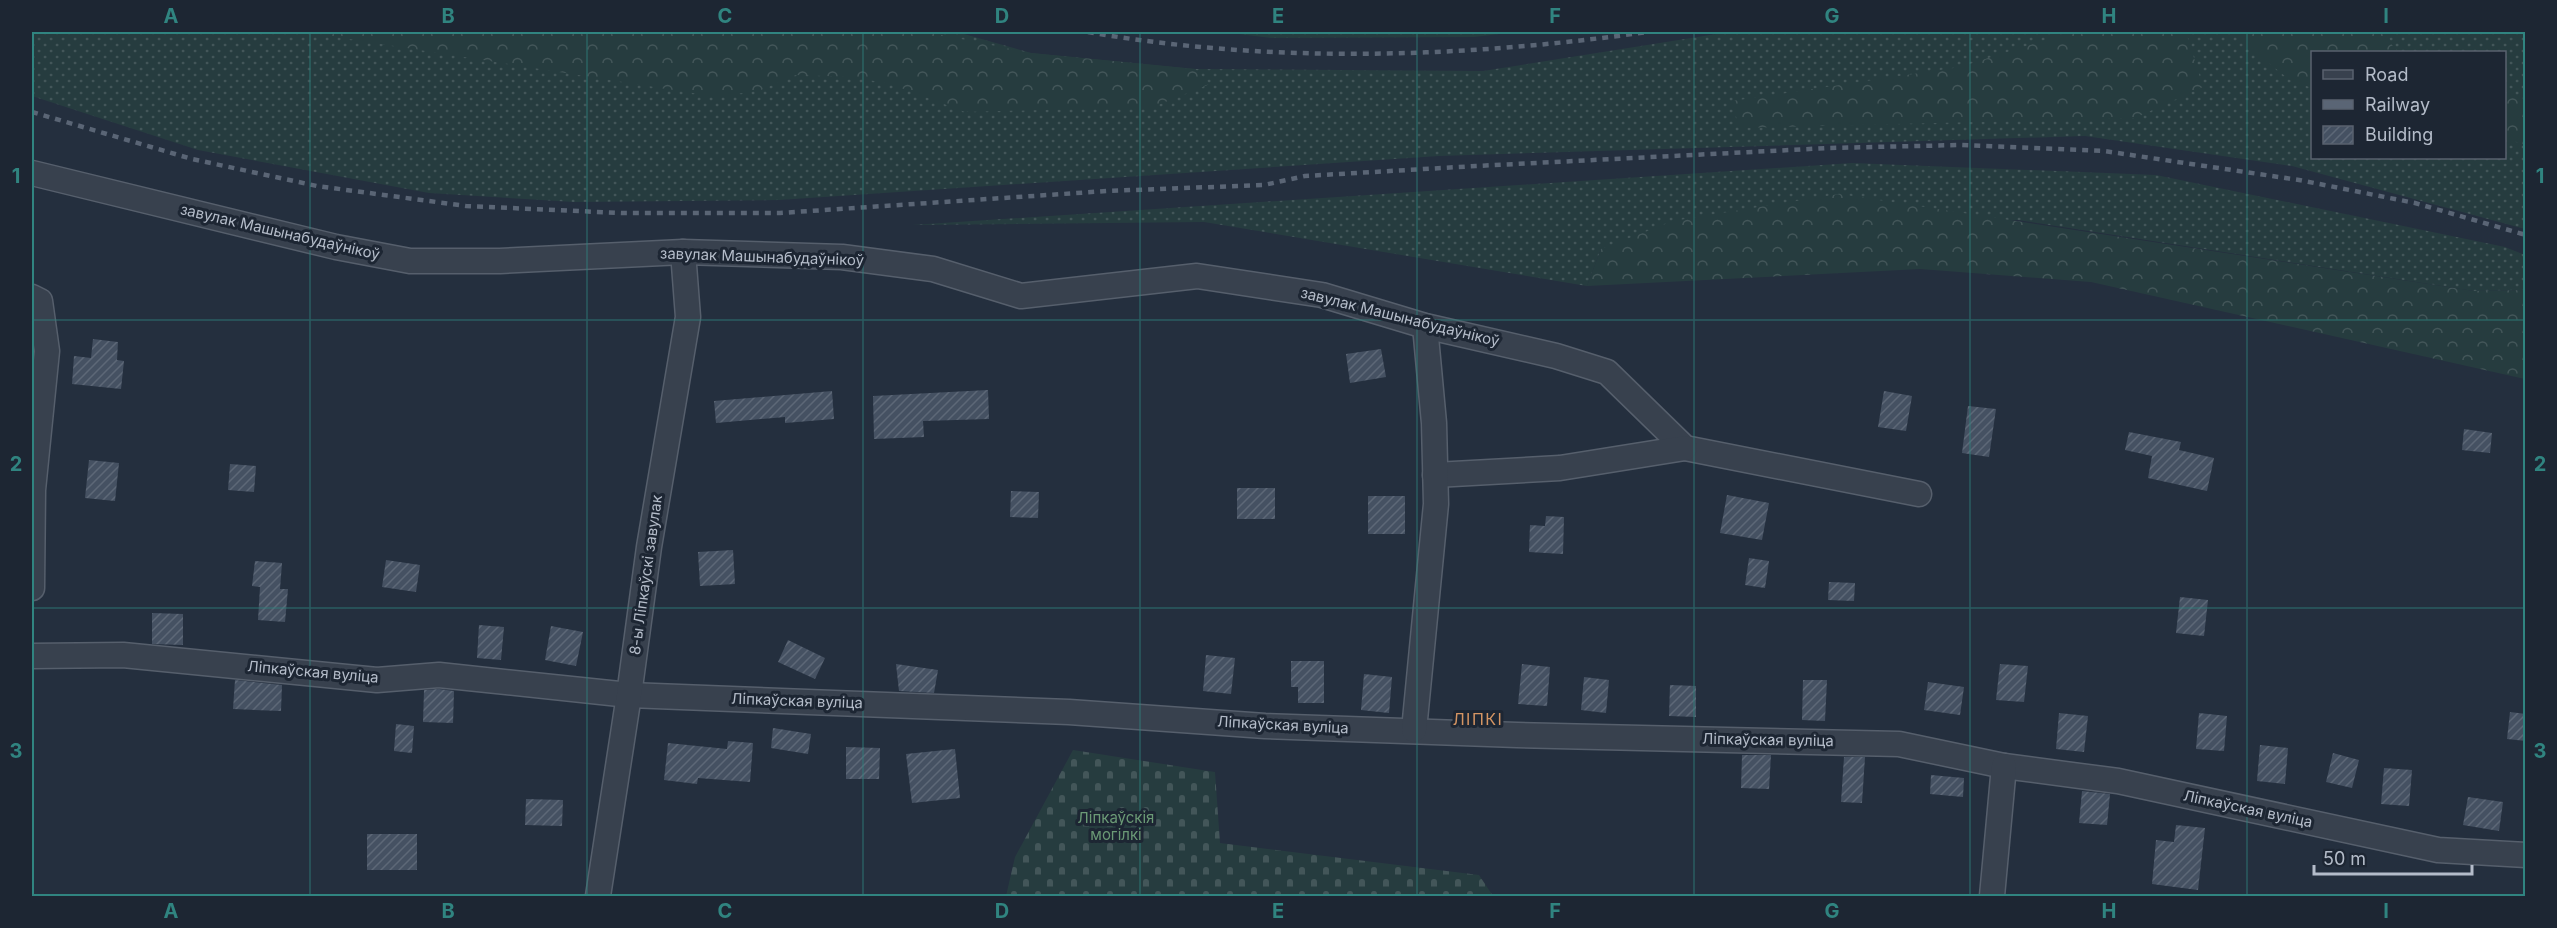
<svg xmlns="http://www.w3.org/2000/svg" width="2557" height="928" font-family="Inter,sans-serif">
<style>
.grass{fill:url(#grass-dots);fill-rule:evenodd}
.forest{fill:url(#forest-crowns)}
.cemetery{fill:url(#cemetery-stones)}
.building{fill:url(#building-hatch)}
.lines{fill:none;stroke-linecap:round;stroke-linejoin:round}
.minor-casing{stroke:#565f6c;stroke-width:27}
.minor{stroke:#38414e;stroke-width:24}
.rail{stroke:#5a6575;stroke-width:4.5;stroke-dasharray:6 6;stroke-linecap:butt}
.grid{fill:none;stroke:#308480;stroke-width:1.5;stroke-opacity:0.55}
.labels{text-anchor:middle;stroke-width:6;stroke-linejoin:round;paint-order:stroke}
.street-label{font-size:15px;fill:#b4bcc9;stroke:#1d2633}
.park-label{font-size:15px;fill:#6b9a76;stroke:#1d2633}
.neighbourhood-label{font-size:16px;letter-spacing:1.5px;fill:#d59563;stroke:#1d2633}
.neatline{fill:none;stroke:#308480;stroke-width:2}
.grid-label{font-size:20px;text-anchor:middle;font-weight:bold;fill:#308480}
</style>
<defs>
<pattern id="grass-dots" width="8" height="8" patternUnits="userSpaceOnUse" patternTransform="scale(1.5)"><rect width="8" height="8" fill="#263c3f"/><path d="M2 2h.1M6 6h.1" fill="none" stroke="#435659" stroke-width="1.8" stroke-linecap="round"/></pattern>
<pattern id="forest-crowns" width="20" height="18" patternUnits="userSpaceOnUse" patternTransform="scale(1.5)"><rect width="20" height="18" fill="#263c3f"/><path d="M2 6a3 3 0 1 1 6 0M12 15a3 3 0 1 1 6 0" fill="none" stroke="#435659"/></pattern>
<pattern id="cemetery-stones" width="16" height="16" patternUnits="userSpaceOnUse" patternTransform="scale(1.5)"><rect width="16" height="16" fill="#263c3f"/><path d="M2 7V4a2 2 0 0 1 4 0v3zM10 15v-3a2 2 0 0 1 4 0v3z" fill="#435659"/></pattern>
<pattern id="building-hatch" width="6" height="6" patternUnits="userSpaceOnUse" patternTransform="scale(1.5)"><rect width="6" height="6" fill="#455162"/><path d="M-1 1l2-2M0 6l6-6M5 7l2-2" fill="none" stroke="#5d6877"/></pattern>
</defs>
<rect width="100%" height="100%" fill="#242f3e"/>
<g class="grass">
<path d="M32 32H957L1031 53 1195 69 1483 71 1729 32H2525V229L2292 166 2085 136 1439 156 779 200 574 202 429 193 198 150 32 96ZM2312 52H2504V158H2312Z"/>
<polygon points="1223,32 1516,32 1474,37 1271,38"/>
<polygon points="1852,163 2156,175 2505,247 2525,255 2526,290 2474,291 2018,220 1601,249 1587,286 1204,222 912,225"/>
</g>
<g class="forest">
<polygon points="305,32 927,32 1031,53 1195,69 1210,84 1153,107 965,112 891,84 851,77 796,75 761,90 718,97"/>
<polygon points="2070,32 2186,32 2203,87 2135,118 1739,128 1732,101 1960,67"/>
<polygon points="2240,32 2387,32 2392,45 2399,52 2312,52 2312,88 2290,80 2240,40"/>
<polygon points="2505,93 2525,99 2525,145 2505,138"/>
<polygon points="1839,194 2474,291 2525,290 2525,379 2091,282 1920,269 1587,286 1601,249 1673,221"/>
</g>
<polygon class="cemetery" points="1073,750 1215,772 1220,843 1479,875 1493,896 1006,896 1015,857"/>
<g class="building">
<polygon points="93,339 118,342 117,360 124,361 121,389 72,384 74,356 91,358"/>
<polygon points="1381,349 1386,377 1350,383 1346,354"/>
<polygon points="988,390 989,419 923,421 924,437 874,439 873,396"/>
<polygon points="832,391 834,419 785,423 785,417 716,423 714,401"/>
<polygon points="1884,391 1912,396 1906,431 1878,427"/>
<polygon points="1968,406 1996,409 1989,457 1962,453"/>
<polygon points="2464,429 2492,433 2490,453 2462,450"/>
<polygon points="2129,432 2181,442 2179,450 2214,458 2207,491 2148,478 2152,456 2125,450"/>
<polygon points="89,460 119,463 115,501 85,498"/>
<polygon points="230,464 256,466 254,492 228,490"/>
<rect x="1237" y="488" width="38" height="31"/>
<polygon points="1011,491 1039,492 1038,518 1010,517"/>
<polygon points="1727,495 1769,503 1762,540 1720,533"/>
<rect x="1368" y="496" width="37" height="38"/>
<polygon points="1546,516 1564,517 1563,554 1529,552 1530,525 1545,526"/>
<polygon points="733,550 735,584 700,586 698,552"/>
<polygon points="1749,558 1769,561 1765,588 1745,585"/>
<polygon points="386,560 420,565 416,592 382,587"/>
<polygon points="255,561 282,563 280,589 288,589 285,622 258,620 260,587 252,586"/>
<polygon points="1829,582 1855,583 1854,601 1828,600"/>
<polygon points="2180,597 2208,600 2204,636 2176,633"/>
<polygon points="152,613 183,614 183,645 152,644"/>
<polygon points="479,625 504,627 501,660 477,658"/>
<polygon points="551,626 583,632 576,666 545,660"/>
<polygon points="788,640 825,658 815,679 778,662"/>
<polygon points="1206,655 1235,658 1231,694 1203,691"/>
<polygon points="1291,661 1324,661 1324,703 1298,703 1298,687 1291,687"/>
<polygon points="896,664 938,670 934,693 899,691"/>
<polygon points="1522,664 1550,667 1547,706 1518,704"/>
<polygon points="2000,664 2028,666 2024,702 1996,700"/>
<polygon points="1364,674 1392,677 1389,713 1361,710"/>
<polygon points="1584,677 1609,680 1606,713 1581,710"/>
<polygon points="235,680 282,685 281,711 233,709"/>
<polygon points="1803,680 1827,680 1825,721 1802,720"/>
<polygon points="1928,682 1964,687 1960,715 1924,710"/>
<polygon points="1670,685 1696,686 1696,717 1669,716"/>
<polygon points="439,689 454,691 453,723 423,722 424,690"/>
<polygon points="2510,712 2526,714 2526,741 2507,739"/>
<polygon points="2059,713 2088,716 2084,752 2056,749"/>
<polygon points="2199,713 2227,716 2224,751 2196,749"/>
<polygon points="396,724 414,726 412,753 394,751"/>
<polygon points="773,728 811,734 808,754 771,748"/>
<polygon points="728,741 753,743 750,782 698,778 697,784 664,780 668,743 727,749"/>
<polygon points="2260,745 2288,748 2285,784 2257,781"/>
<polygon points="846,747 880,748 879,779 846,779"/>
<polygon points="955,749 960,798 912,803 906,754"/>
<polygon points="2333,753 2359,760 2352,788 2326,782"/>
<polygon points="1742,755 1771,755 1769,789 1741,788"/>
<polygon points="1844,757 1865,757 1862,803 1841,802"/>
<polygon points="2384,768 2412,770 2409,806 2381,804"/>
<polygon points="1931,775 1964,778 1963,797 1930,794"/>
<polygon points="2082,791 2110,794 2107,825 2079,823"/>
<polygon points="2468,797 2503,802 2499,831 2463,825"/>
<polygon points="526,799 563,800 562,826 525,825"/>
<polygon points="2176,825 2205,828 2198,890 2152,884 2156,840 2174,842"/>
<rect x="367" y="834" width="50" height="36"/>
</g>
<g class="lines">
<defs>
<g id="minor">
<polyline points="32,173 336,247 410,261 500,261 683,252 842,257 933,269 1021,296 1197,276 1322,295 1425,326 1556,356 1607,372 1685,448 1919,494"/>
<polyline points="32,297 40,301 47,351 33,490 32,588"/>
<polyline points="1435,475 1560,468 1685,448"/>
<polyline points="32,656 123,655 377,680 439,675 629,695 1069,712 1265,726 1517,735 1899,744 2004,766 2118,781 2438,850 2526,855"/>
<polyline points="1414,730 1436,504 1434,423 1425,326"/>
<polyline points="598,896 629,695 649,547 688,317 683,252"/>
<polyline points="1992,896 2004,766"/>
</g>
</defs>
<use href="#minor" class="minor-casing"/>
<use href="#minor" class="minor"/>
<g class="rail">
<path d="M1088 32C1270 64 1463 58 1647 32"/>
<polyline points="32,112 192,159 317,186 466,206 621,213 780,213 1107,191 1264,185 1305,176 1476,166 1829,148 1960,145 2104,151 2299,180 2415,203 2526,235"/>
</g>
</g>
<path class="grid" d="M310 32V896M587 32V896M863 32V896M1140 32V896M1417 32V896M1694 32V896M1970 32V896M2247 32V896M32 320H2526M32 608H2526"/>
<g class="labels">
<g class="street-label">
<text transform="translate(280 232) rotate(13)" y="5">завулак Машынабудаўнікоў</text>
<text transform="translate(762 257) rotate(2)" y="5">завулак Машынабудаўнікоў</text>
<text transform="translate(1400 317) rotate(14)" y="5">завулак Машынабудаўнікоў</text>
<text transform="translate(646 575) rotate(-82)" y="5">8-ы Ліпкаўскі завулак</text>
<text transform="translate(313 672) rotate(5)" y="5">Ліпкаўская вуліца</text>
<text transform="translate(797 701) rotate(2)" y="5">Ліпкаўская вуліца</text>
<text transform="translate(1283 725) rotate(3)" y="5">Ліпкаўская вуліца</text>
<text transform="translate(1768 740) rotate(1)" y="5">Ліпкаўская вуліца</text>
<text transform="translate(2248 809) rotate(12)" y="5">Ліпкаўская вуліца</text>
</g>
<g class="park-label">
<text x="1116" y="823">Ліпкаўскія<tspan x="1116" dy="17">могілкі</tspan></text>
</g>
<g class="neighbourhood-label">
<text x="1478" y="725">ЛІПКІ</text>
</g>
</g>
<rect width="2557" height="928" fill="none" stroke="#1d2633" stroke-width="66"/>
<rect x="2311" y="51" width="195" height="108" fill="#1d2633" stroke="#59626f" stroke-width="1.5"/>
<rect x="2323" y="70" width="30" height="9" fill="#38414e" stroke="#59626f" stroke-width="1.5"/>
<text x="2365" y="81" font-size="18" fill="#b4bcc9">Road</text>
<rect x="2323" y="100" width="30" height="9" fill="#5a6575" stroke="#59626f" stroke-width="1.5"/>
<text x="2365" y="111" font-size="18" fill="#b4bcc9">Railway</text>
<rect x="2323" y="126" width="30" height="18" fill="url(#building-hatch)" stroke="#59626f" stroke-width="1.5"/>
<text x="2365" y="141" font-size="18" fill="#b4bcc9">Building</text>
<path d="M2314 865v9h158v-9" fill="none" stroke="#b4bcc9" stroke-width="3"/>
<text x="2323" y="865" font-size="18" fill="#b4bcc9" stroke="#1d2633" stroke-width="4.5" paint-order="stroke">50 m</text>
<rect x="33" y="33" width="2491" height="862" class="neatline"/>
<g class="grid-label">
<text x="171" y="23">A</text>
<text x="448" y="23">B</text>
<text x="725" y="23">C</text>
<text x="1002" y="23">D</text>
<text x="1278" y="23">E</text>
<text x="1555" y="23">F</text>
<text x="1832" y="23">G</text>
<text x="2109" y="23">H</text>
<text x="2386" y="23">I</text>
<text x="16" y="183">1</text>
<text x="2540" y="183">1</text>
<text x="16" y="471">2</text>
<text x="2540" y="471">2</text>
<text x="16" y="758">3</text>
<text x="2540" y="758">3</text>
<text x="171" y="918">A</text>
<text x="448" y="918">B</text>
<text x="725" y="918">C</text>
<text x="1002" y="918">D</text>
<text x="1278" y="918">E</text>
<text x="1555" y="918">F</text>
<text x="1832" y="918">G</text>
<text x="2109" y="918">H</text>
<text x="2386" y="918">I</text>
</g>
</svg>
